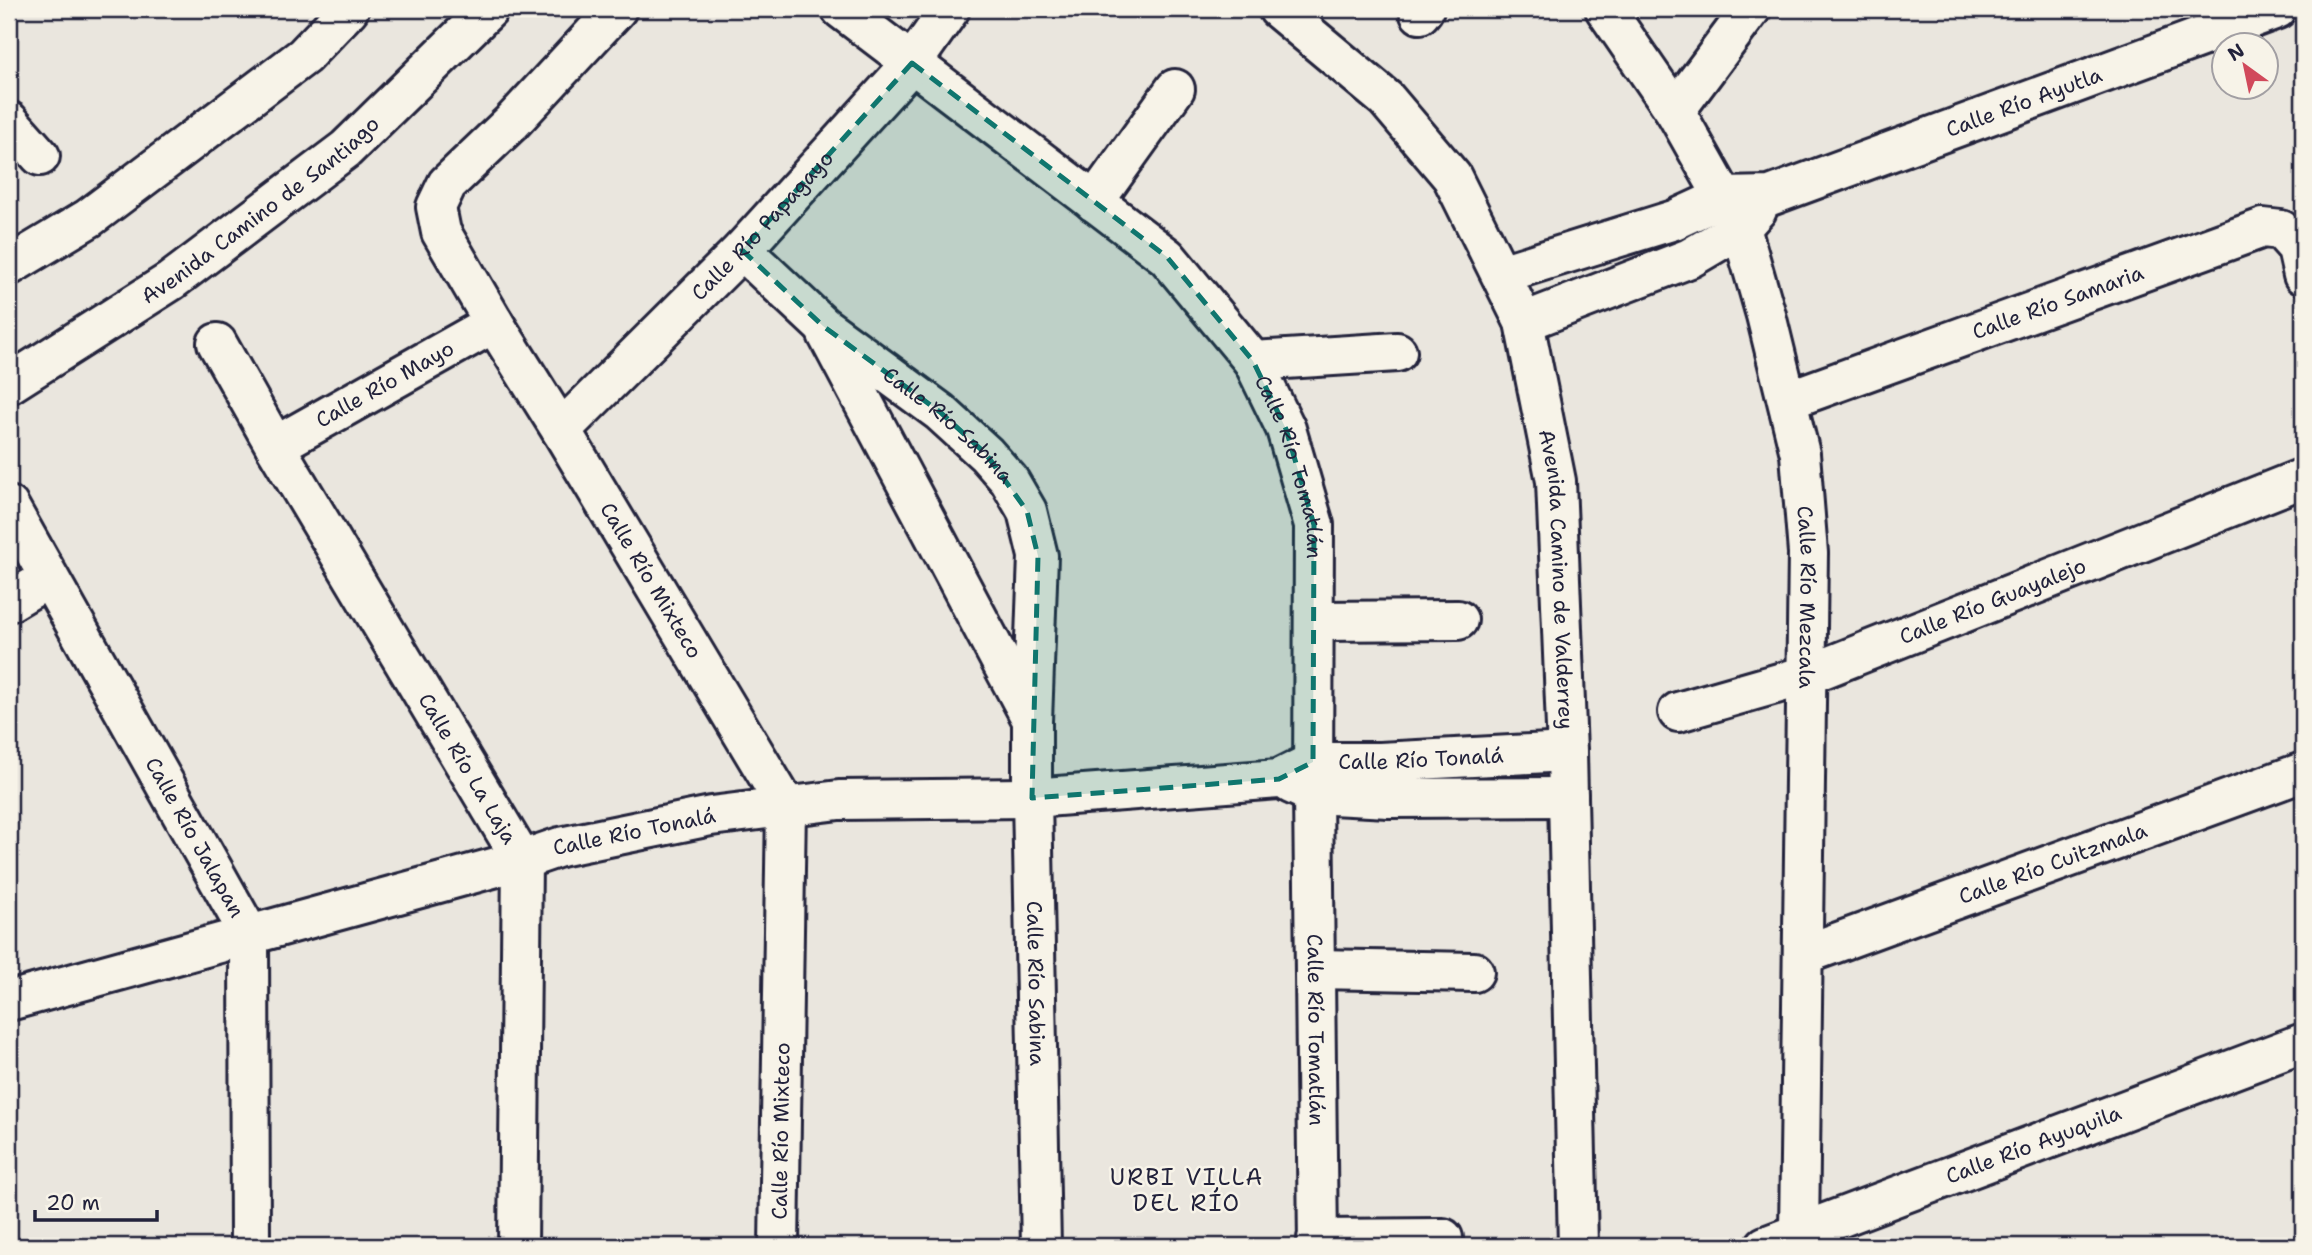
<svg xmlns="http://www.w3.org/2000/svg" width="2312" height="1255" font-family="'Shantell Sans',sans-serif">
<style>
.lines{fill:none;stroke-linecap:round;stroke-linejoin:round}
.minor-casing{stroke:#22223b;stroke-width:44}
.minor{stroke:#f7f3e8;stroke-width:38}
.marked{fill:#0f766e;fill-opacity:0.2;stroke:#0f766e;stroke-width:5;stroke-dasharray:14 9;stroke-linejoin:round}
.labels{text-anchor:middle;stroke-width:5;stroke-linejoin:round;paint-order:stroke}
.street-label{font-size:21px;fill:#22223b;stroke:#f7f3e8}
.neighbourhood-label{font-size:23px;letter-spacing:2px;fill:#22223b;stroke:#f7f3e8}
</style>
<rect width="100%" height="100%" fill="#eae6de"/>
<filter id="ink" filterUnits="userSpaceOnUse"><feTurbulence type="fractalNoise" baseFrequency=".0143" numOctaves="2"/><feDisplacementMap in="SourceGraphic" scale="14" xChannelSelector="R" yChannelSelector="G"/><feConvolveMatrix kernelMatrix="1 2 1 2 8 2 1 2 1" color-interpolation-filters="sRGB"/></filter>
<g filter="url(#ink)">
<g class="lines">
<defs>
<g id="minor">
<path id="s1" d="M617 9 512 122 447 184 436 207 441 232 494 323 561 430 786 806 779 1246"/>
<path id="s2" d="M841 9 1167 257 1253 361 1286 429 1314 525 1313 794 1318 1246"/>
<path id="s3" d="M1278 9 1386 99 1452 177 1524 322 1556 481 1567 752 1578 1246"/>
<path id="s4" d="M1605 9 1675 111 1741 228 1766 315 1800 454 1808 553 1799 1233"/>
<polyline points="1420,14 1424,9"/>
<polyline points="1675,111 1751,9"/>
<polyline points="9,121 40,156"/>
<polyline points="1094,202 1175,89"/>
<path id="s5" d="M742 250 823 326 940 412 986 454 1009 480 1027 511 1038 556 1032 721V798L1041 1246"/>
<polyline points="9,266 89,218 304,56 349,9"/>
<path id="s6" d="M1501 274 1674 220 1724 197 1770 196 2277 9"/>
<polyline points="1524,322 1690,258 1741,228 1757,210"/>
<polyline points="827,334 1032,720"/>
<path id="s7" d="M217 343 275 446 522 860 518 1246"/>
<polyline points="1253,361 1397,352"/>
<path id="s8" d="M9 384 171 281 346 149 489 9"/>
<path id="s9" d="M1788 400 2263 228 2281 230 2297 248 2303 275"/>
<path id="s10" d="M561 430 742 250 912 63 950 9"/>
<path id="s11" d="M275 446 494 323"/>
<path id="s12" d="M9 506 249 934 250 1246"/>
<polyline points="9,602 49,578"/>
<polyline points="1315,621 1458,620"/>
<path id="s13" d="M1678 712 1807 675 2303 478"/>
<polyline points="1291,784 1313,794 1389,798 1568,797"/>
<path id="s14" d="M1803 955 2303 772"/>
<polyline points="1315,969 1474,972"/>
<path id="s15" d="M9 1001 522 860 560 847 711 816 839 800 1032 798 1279 779 1313 762H1380L1567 752"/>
<polyline points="1317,1239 1443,1238"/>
<path id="s16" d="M1765 1246 2303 1043"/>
</g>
</defs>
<use href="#minor" class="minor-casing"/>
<use href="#minor" class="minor"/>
</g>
</g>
<path class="marked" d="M912 63 1167 257 1253 361 1286 429 1314 525 1313 762 1279 779 1032 798 1038 556 1027 511 986 454 940 412 823 326 742 250Z"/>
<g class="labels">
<g class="street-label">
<text dy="7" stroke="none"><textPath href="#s6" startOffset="553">Calle Río Ayutla</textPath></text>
<text dy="7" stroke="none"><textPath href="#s8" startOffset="306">Avenida Camino de Santiago</textPath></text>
<text dy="7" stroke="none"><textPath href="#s10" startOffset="287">Calle Río Papagayo</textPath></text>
<text dy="7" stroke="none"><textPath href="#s9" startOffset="287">Calle Río Samaria</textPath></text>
<text dy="7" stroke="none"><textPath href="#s11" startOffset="126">Calle Río Mayo</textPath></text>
<text dy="7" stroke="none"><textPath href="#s5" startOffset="271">Calle Río Sabina</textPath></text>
<text dy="7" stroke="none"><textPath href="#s2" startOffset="658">Calle Río Tomatlán</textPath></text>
<text dy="7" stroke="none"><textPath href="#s1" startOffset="702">Calle Río Mixteco</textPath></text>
<text dy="7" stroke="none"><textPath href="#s3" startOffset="665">Avenida Camino de Valderrey</textPath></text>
<text dy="7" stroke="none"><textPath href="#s4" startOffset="635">Calle Río Mezcala</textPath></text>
<text dy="7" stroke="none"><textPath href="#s13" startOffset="334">Calle Río Guayalejo</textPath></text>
<text dy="7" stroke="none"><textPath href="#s15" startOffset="1442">Calle Río Tonalá</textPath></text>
<text dy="7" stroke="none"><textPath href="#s7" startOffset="494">Calle Río La Laja</textPath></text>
<text dy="7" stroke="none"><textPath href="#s15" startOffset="648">Calle Río Tonalá</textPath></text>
<text dy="7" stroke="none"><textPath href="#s12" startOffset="380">Calle Río Jalapan</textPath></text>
<text dy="7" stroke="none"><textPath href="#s14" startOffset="266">Calle Río Cuitzmala</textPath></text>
<text dy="7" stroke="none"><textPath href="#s5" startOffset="863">Calle Río Sabina</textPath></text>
<text dy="7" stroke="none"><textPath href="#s2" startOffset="1225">Calle Río Tomatlán</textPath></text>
<text transform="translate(781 1131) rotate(-89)" y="7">Calle Río Mixteco</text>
<text dy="7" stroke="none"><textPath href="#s16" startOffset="287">Calle Río Ayuquila</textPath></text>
</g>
<g class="neighbourhood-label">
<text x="1187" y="1185">URBI VILLA<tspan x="1187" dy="26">DEL RÍO</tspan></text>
</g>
</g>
<rect width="2312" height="1255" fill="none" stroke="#f7f3e8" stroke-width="35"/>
<rect x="18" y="18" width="2277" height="1220" fill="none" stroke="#22223b" stroke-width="2.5" filter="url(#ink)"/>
<g transform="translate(2245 66) rotate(327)"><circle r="33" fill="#f7f3e8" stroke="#a29fa3" stroke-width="2"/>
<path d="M0-5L12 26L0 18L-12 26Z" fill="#d1495b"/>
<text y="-10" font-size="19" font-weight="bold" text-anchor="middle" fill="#22223b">N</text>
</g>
<path d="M35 1210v10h122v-10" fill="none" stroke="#22223b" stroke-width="3.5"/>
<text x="46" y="1210" font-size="21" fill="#22223b" stroke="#f7f3e8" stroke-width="5" paint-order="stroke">20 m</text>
</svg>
